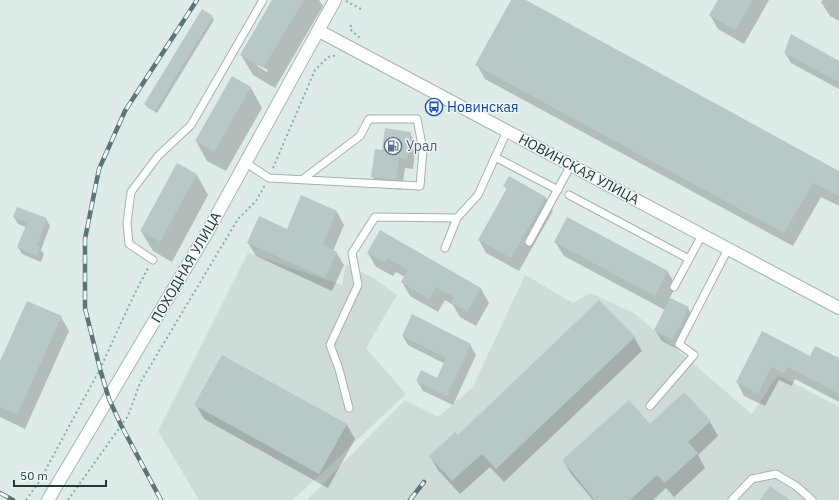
<svg xmlns="http://www.w3.org/2000/svg" width="839" height="500" font-family="'IBM Plex Sans',sans-serif">
<style>
.built{fill:#cedbd8}
.shadow{fill:#0003;fill-rule:evenodd}
.building{fill:#b8c8c6}
.lines{fill:none;stroke-linecap:round;stroke-linejoin:round}
.lane-casing{stroke:#a2b2b1;stroke-width:9}
.secondary-casing{stroke:#9eb7b5;stroke-width:14}
.path{stroke:#7fafae;stroke-width:2;stroke-dasharray:2 3;stroke-linecap:butt}
.lane{stroke:#fff;stroke-width:7}
.secondary{stroke:#fff;stroke-width:12}
.rail-casing{stroke:#5a7677;stroke-width:4.5}
.rail{stroke:#f0f7f6;stroke-width:3;stroke-dasharray:9;stroke-linecap:butt}
.labels{text-anchor:middle;stroke-width:3;stroke-linejoin:round;paint-order:stroke}
.transit-label{font-size:14px;fill:#164399;stroke:#f0f7f6;text-anchor:start}
.service-label{font-size:14px;fill:#4e5e75;stroke:#f0f7f6;text-anchor:start}
.street-label{font-size:14px;fill:#203a3b;stroke:#f0f7f6}
</style>
<rect width="100%" height="100%" fill="#dfebe9"/>
<g class="built">
<polygon points="248,253 342,285 346,264 375,279 397,295 366,348 406,394 293,500 199,500 158,431"/>
<polygon points="525,275 573,303 590,293 634,313 752,414 778,375 839,407 839,500 307,500 405,400 438,417 473,387"/>
</g>
<g class="shadow">
<path d="M274 0H319L323 6 275 88 253 75 241 55ZM257 64 268 70 267 72 257 66Z"/>
<polygon points="512,0 523,0 839,172 839,206 821,197 793,246 485,79 477,65"/>
<polygon points="719,0 769,0 744,44 718,29 710,15"/>
<polygon points="823,0 839,0 839,21 830,16 821,2"/>
<polygon points="212,17 214,20 157,113 147,107 145,104"/>
<polygon points="785,53 839,62 839,89 791,63"/>
<polygon points="251,88 262,108 226,171 207,161 196,141"/>
<polygon points="410,133 416,144 413,169 405,168 402,190 379,187 372,176 383,151"/>
<polygon points="177,164 197,175 208,195 172,262 153,251 141,231"/>
<polygon points="509,178 546,198 553,211 519,271 486,253 479,240 507,190 504,186"/>
<polygon points="337,212 344,225 333,251 336,252 344,265 332,291 256,256 248,243"/>
<polygon points="14,217 46,219 50,226 41,250 44,254 41,262 22,254 18,247 26,227 18,224"/>
<polygon points="568,219 668,272 676,286 669,299 688,308 694,319 679,350 662,341 655,330 665,310 564,256 555,242"/>
<polygon points="380,231 481,289 489,303 476,326 460,317 453,305 445,300 438,312 410,296 402,282 405,277 396,272 393,276 376,267 368,253"/>
<polygon points="61,317 69,331 25,429 0,417 0,363"/>
<polygon points="762,332 810,357 839,359 839,402 795,379 792,386 779,380 765,406 744,396 737,382"/>
<polygon points="403,336 470,345 476,355 453,405 423,391 417,381 438,380 445,364 408,345"/>
<polygon points="634,337 642,351 504,482 490,467 460,494 438,470 430,456 458,436"/>
<polygon points="684,394 710,422 718,436 698,455 705,468 674,497 666,488 653,500 593,500 571,474 563,460 650,426"/>
<polygon points="196,405 347,425 355,439 328,488 204,419"/>
</g>
<g class="building">
<polygon points="272,0 304,0 263,68 240,55"/>
<polygon points="511,0 526,0 839,171 839,196 813,183 784,233 475,65"/>
<polygon points="718,0 753,0 735,30 709,15"/>
<polygon points="202,9 213,16 155,111 144,104"/>
<polygon points="791,34 839,61 839,82 784,53"/>
<polygon points="232,76 251,87 214,152 195,141"/>
<polygon points="385,128 411,132 407,159 399,158 396,180 371,177 375,149 382,150"/>
<polygon points="177,163 197,174 160,242 140,231"/>
<polygon points="509,176 546,197 511,258 478,240 507,188 503,186"/>
<polygon points="301,195 337,211 323,245 337,252 325,278 247,243 259,216 287,229"/>
<polygon points="17,207 47,218 37,245 40,246 37,256 17,247 27,223 13,217"/>
<polygon points="567,217 668,271 655,296 554,242"/>
<polygon points="380,230 481,288 467,312 451,303 454,297 436,287 429,299 401,282 408,270 387,258 385,263 367,253"/>
<polygon points="670,298 689,307 673,339 654,330"/>
<polygon points="599,300 635,337 496,469 482,454 452,481 429,456 455,432 458,435"/>
<polygon points="27,301 62,316 17,415 0,407 0,361"/>
<polygon points="412,314 471,344 447,396 416,381 421,370 437,378 446,358 402,336"/>
<polygon points="762,331 810,356 815,346 839,358 839,394 788,367 784,373 771,367 758,394 736,382"/>
<polygon points="222,355 347,424 319,474 194,405"/>
<polygon points="684,392 711,421 688,442 698,453 665,483 657,475 630,500 595,500 562,460 629,400 650,424"/>
<polygon points="770,486 790,500 760,500"/>
</g>
<g class="lines">
<defs>
<g id="lane">
<polyline points="495,157 558,190"/>
<polyline points="246,163 269,178 420,186 423,150 417,119 369,119 360,136 303,179"/>
<polyline points="569,195 689,259"/>
<polyline points="529,242 571,165"/>
<polyline points="445,248 457,218 478,195 507,131"/>
<polyline points="153,260 129,244 127,223 131,192 158,156 191,125 263,0"/>
<polyline points="674,287 702,235"/>
<polyline points="650,406 694,355 679,344 728,249"/>
<polyline points="349,408 339,369 330,345 358,285 352,253 375,217 457,218"/>
<polyline points="732,500 752,479 776,474 796,486 812,500"/>
</g>
<g id="secondary">
<polyline points="319,31 839,308"/>
<polyline points="48,500 209,229 335,0"/>
</g>
</defs>
<use href="#lane" class="lane-casing"/>
<use href="#secondary" class="secondary-casing"/>
<g class="path">
<polyline points="346,1 361,9"/>
<polyline points="351,25 350,29 359,37 358,39"/>
<polyline points="273,168 315,70 328,57 338,55"/>
<polyline points="26,500 39,482 100,369 133,297 148,268"/>
<polyline points="68,500 128,416 140,383 238,219 256,201 265,185"/>
</g>
<use href="#lane" class="lane"/>
<use href="#secondary" class="secondary"/>
<defs>
<g id="rail">
<polyline points="0,493 13,500"/>
<polyline points="161,500 121,425 109,399 100,369 85,308 85,239 99,169 125,111 197,0"/>
<polyline points="410,500 424,482"/>
</g>
</defs>
<use href="#rail" class="rail-casing"/>
<use href="#rail" class="rail"/>
</g>
<defs>
<symbol id="bus-ring" viewBox="-11 -11 22 22"><circle r="9.5" fill="#f0f7f6" stroke="#1a4fb4" stroke-width="1.5"/><path d="M-5-6H5V4H4V6H2V4H-2V6H-4V4H-5ZM-3.5-4V0h7V-4ZM-3.5 1.2v1.5H-2V1.2ZM2 1.2v1.5H3.5V1.2Z" fill="#1a4fb4"/></symbol>
<symbol id="fuel-ring" viewBox="-11 -11 22 22"><circle r="9.5" fill="#f0f7f6" stroke="#5c6f8a" stroke-width="1.5"/><path d="M-5.5-6h7V0h2V4h1.3V-2.5L3-4.5l.8-.8L6-3V5H2.5V1h-1V6h-7ZM-4.2-4.7v3.2H.2V-4.7Z" fill="#5c6f8a"/></symbol>
</defs>
<g fill-rule="evenodd">
<use href="#bus-ring" x="424" y="97" width="20" height="20"/>
<use href="#fuel-ring" x="383" y="136" width="20" height="20"/>
</g>
<g class="labels">
<g class="transit-label">
<text x="447" y="112">Новинская</text>
</g>
<g class="service-label">
<text x="406" y="151">Урал</text>
</g>
<g class="street-label">
<text transform="translate(579 169) rotate(28)" y="5">НОВИНСКАЯ УЛИЦА</text>
<text transform="translate(186 267) rotate(-60)" y="5">ПОХОДНАЯ УЛИЦА</text>
</g>
</g>
<path d="M14 480v6h92v-6" fill="none" stroke="#203a3b" stroke-width="2"/>
<text x="20" y="480" font-size="12" fill="#203a3b" stroke="#f0f7f6" stroke-width="3" paint-order="stroke">50 m</text>
</svg>
